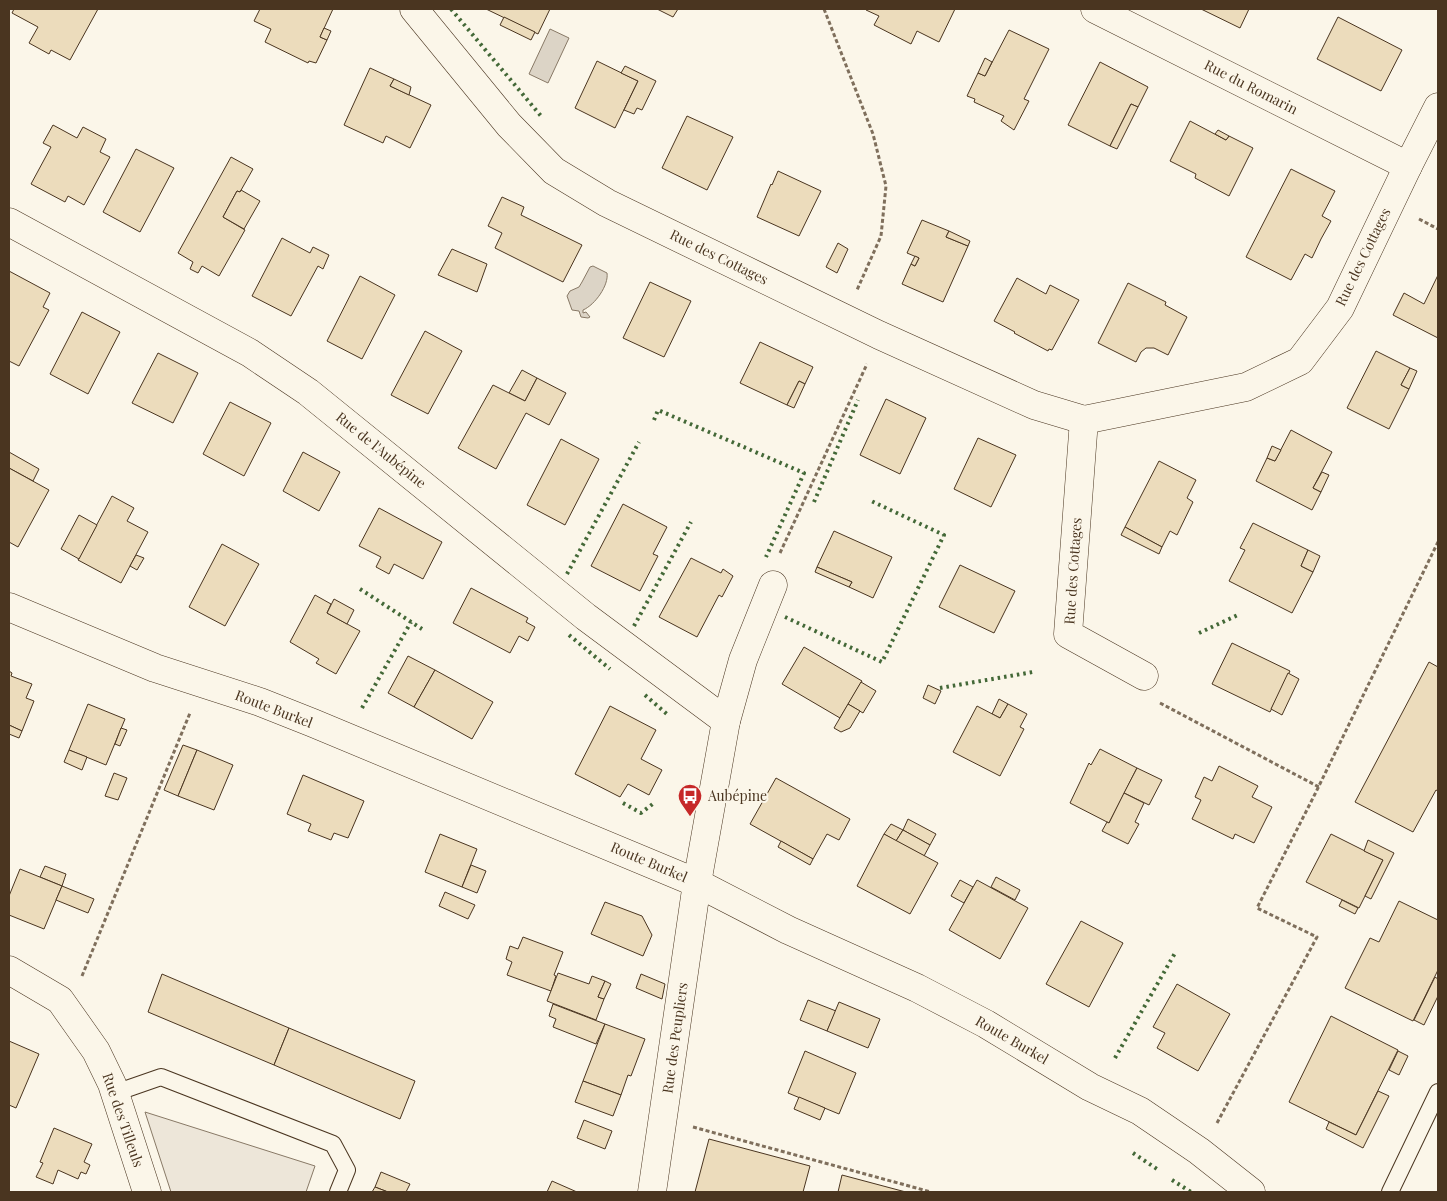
<svg xmlns="http://www.w3.org/2000/svg" width="1447" height="1201" font-family="'Playfair Display',serif">
<style>
.green{fill:#ede6d9;stroke:#887966}
.water{fill:#dcd4c6;stroke:#887966}
.building{fill:#ecdcbc;stroke:#4a3520}
.lines{fill:none;stroke-linecap:round;stroke-linejoin:round}
.lane-casing{stroke:#4a3520;stroke-width:18}
.street-casing{stroke:#4a3520;stroke-width:29}
.path{stroke:#7f6f5c;stroke-width:3;stroke-dasharray:4 2.5;stroke-linecap:butt}
.lane{stroke:#fbf6e9;stroke-width:16}
.street{stroke:#fbf6e9;stroke-width:28}
.hedge{stroke:#436837;stroke-width:4;stroke-dasharray:2.5 4;stroke-linecap:butt}
.labels{text-anchor:middle;stroke-width:4;stroke-linejoin:round;paint-order:stroke}
.street-label{font-size:14px;fill:#4a3520;stroke:#fbf6e9}
.poi-label{font-size:14px;fill:#4a3520;stroke:#fbf6e9;text-anchor:start}
</style>
<rect width="100%" height="100%" fill="#fbf6e9"/>
<polygon class="green" points="145,1112 315,1166 306,1192 171,1192"/>
<g class="water">
<polygon points="550,29 569,38 548,83 529,74"/>
<path d="M593 266 607 273C609 285 595 305 583 310V313L586 312 590 317 588 318 581 317 579 311 572 310 567 296 570 291 579 287 582 282 590 267Z"/>
</g>
<g class="building">
<polygon points="14,9 98,9 70,60 51,50 49,54 29,43 38,27 12,13"/>
<polygon points="260,9 333,9 320,37 327,40 316,63 309,61 308,63 265,42 271,29 254,21"/>
<polygon points="486,9 550,9 538,34"/>
<polygon points="657,9 678,9 673,17"/>
<polygon points="867,9 955,9 939,42 917,31 911,44 874,25 879,16 866,10"/>
<polygon points="1201,9 1249,9 1240,28"/>
<polygon points="504,17 535,32 531,40 500,25"/>
<polygon points="1338,17 1402,50 1381,91 1317,59"/>
<polygon points="324,28 331,31 327,40 320,37"/>
<polygon points="1009,30 1049,49 1024,99 1029,101 1014,130 1001,121 1004,116 974,102 975,99 967,96 978,73 985,76"/>
<polygon points="985,58 992,62 985,76 978,73"/>
<polygon points="597,61 638,81 615,128 575,108"/>
<polygon points="1100,62 1148,87 1138,107 1131,104 1110,146 1068,125"/>
<polygon points="625,66 656,81 642,110 637,108 634,114 624,110 638,81 621,73"/>
<polygon points="370,68 394,79 390,86 431,105 410,148 386,136 383,143 344,125"/>
<polygon points="394,79 411,87 409,95 390,86"/>
<polygon points="1131,104 1138,107 1117,149 1110,146"/>
<polygon points="687,116 733,137 707,190 662,168"/>
<polygon points="1190,121 1226,140 1229,136 1253,148 1229,196 1195,178 1196,174 1170,161"/>
<polygon points="53,125 77,138 83,127 106,139 100,152 110,157 84,205 68,196 65,202 31,184 51,147 43,143"/>
<polygon points="1218,130 1229,136 1226,140 1215,134"/>
<polygon points="136,149 174,168 140,232 103,212"/>
<polygon points="231,157 253,169 240,192 237,191 223,217 245,230 219,276 202,266 198,273 190,269 193,262 178,253"/>
<polygon points="1291,169 1335,191 1322,216 1331,221 1321,239 1312,258 1305,254 1291,280 1246,257"/>
<polygon points="778,171 821,191 799,236 757,217 771,184 772,185"/>
<polygon points="241,190 260,201 244,229 223,217 237,191 240,192"/>
<polygon points="502,197 524,207 521,215 582,245 563,282 495,248 502,233 488,226"/>
<polygon points="922,220 949,231 946,237 968,246 943,302 902,284 911,264 915,266 919,258 907,253"/>
<polygon points="949,231 970,241 968,246 946,237"/>
<polygon points="282,238 310,253 313,247 329,255 323,269 318,266 291,316 252,296"/>
<polygon points="838,243 848,249 837,273 826,267"/>
<polygon points="452,249 487,264 477,292 438,275"/>
<polygon points="915,256 919,258 915,266 911,264"/>
<polygon points="9,271 50,293 43,307 49,310 19,366 9,361"/>
<polygon points="1438,275 1438,338 1393,315 1404,293 1424,304"/>
<polygon points="360,276 395,295 362,359 327,341"/>
<polygon points="1017,278 1046,294 1050,285 1079,300 1052,350 1049,349 1048,351 1014,333 1015,332 994,321"/>
<polygon points="650,282 691,301 664,357 623,338"/>
<polygon points="1128,283 1166,302 1165,305 1187,317 1168,355 1154,348 1146,348 1141,352 1136,362 1098,343"/>
<polygon points="82,312 120,332 88,394 50,374"/>
<polygon points="425,331 462,351 428,414 391,395"/>
<polygon points="760,342 813,367 805,384 799,381 787,405 740,383"/>
<polygon points="1376,351 1410,368 1401,385 1409,389 1389,429 1347,408"/>
<polygon points="158,353 198,373 173,423 132,403"/>
<polygon points="1410,368 1417,371 1409,389 1401,385"/>
<polygon points="522,370 537,378 525,401 509,393"/>
<polygon points="537,378 566,393 549,425 526,413 496,469 458,448 493,385 525,401"/>
<polygon points="799,381 805,384 794,408 787,405"/>
<polygon points="886,399 926,418 900,474 860,455"/>
<polygon points="230,402 271,423 244,476 203,454"/>
<polygon points="1291,430 1332,452 1313,488 1321,492 1312,510 1256,481 1267,458 1275,461"/>
<polygon points="978,438 1016,455 991,507 954,489"/>
<polygon points="561,439 599,459 565,525 527,505"/>
<polygon points="1272,446 1281,450 1275,461 1267,458"/>
<polygon points="9,452 39,469 33,481 9,468"/>
<polygon points="303,452 340,472 319,511 283,491"/>
<polygon points="1159,461 1196,480 1187,498 1193,502 1177,535 1170,531 1162,547 1125,527"/>
<polygon points="9,468 49,490 18,547 9,542"/>
<polygon points="1322,472 1329,475 1321,492 1313,488"/>
<polygon points="112,496 134,508 127,521 148,532 121,583 78,560"/>
<polygon points="623,504 667,527 653,554 658,556 640,591 591,566"/>
<polygon points="379,508 442,542 423,579 394,564 389,574 376,567 381,557 359,546"/>
<polygon points="79,515 97,525 79,559 61,549"/>
<polygon points="1253,523 1308,550 1301,566 1313,572 1292,613 1229,581 1245,550 1240,548"/>
<polygon points="1125,527 1162,547 1159,554 1121,535"/>
<polygon points="834,531 892,557 873,598 849,587 852,582 817,567"/>
<polygon points="222,544 259,564 225,626 189,607"/>
<polygon points="1308,550 1320,556 1313,572 1301,566"/>
<polygon points="136,555 144,558 137,570 130,566"/>
<polygon points="691,558 721,573 723,569 733,576 722,597 719,595 697,637 659,617"/>
<polygon points="960,565 1015,591 994,633 939,607"/>
<polygon points="817,567 852,582 849,587 815,572"/>
<polygon points="471,588 528,618 526,622 535,627 528,641 519,636 510,653 453,623"/>
<polygon points="315,595 331,604 327,613 360,631 336,674 316,663 319,659 290,642"/>
<polygon points="334,599 354,610 347,624 327,613"/>
<polygon points="1232,643 1290,671 1270,712 1212,684"/>
<polygon points="804,647 862,681 840,718 782,684"/>
<polygon points="408,656 435,670 414,707 388,693"/>
<polygon points="1429,662 1438,667 1438,791 1436,790 1413,832 1355,802"/>
<polygon points="435,670 493,702 472,739 414,707"/>
<polygon points="9,671 12,673 11,676 32,684 26,698 34,701 22,731 9,725"/>
<polygon points="1288,673 1299,679 1282,715 1271,709"/>
<polygon points="861,682 876,691 863,713 848,704"/>
<polygon points="928,685 941,691 935,704 923,698"/>
<polygon points="999,699 1008,704 1000,718 992,714"/>
<polygon points="88,704 125,719 106,765 69,750"/>
<polygon points="848,704 860,711 850,728 841,732 834,728"/>
<polygon points="1008,704 1027,714 1020,727 1024,729 1000,776 953,752 977,706 1000,718"/>
<polygon points="610,706 656,730 641,759 662,770 649,795 628,784 620,797 575,774"/>
<polygon points="9,725 22,731 19,738 9,734"/>
<polygon points="121,728 127,730 120,746 115,744"/>
<polygon points="183,745 197,750 178,796 164,790"/>
<polygon points="1100,749 1137,768 1109,823 1070,803 1089,763 1091,765"/>
<polygon points="69,750 87,757 82,770 64,762"/>
<polygon points="197,750 233,765 214,810 178,796"/>
<polygon points="1219,766 1258,786 1252,797 1272,807 1254,843 1235,834 1233,839 1192,819 1201,800 1195,797 1204,777 1212,781"/>
<polygon points="1137,768 1162,780 1149,805 1124,793"/>
<polygon points="114,773 127,778 118,800 105,796"/>
<polygon points="303,775 364,801 348,838 334,833 331,840 308,831 311,824 287,814"/>
<polygon points="776,778 850,819 839,840 827,834 813,859 750,824"/>
<polygon points="1124,793 1144,803 1135,822 1139,824 1128,844 1102,831 1107,822 1109,823"/>
<polygon points="908,819 936,834 930,845 903,830"/>
<polygon points="891,824 903,830 896,841 884,834"/>
<polygon points="903,830 930,845 924,856 896,841"/>
<polygon points="440,834 477,849 462,887 425,872"/>
<polygon points="884,834 938,863 910,914 857,886"/>
<polygon points="1331,834 1383,860 1359,908 1306,882"/>
<polygon points="1368,840 1394,853 1371,899 1365,896 1383,860 1364,851"/>
<polygon points="781,841 813,859 810,865 778,847"/>
<polygon points="471,865 486,871 477,893 462,887"/>
<polygon points="45,866 66,874 62,886 40,877"/>
<polygon points="20,869 62,886 44,929 9,915 9,896"/>
<polygon points="996,877 1020,890 1015,900 991,887"/>
<polygon points="960,880 973,887 964,903 951,896"/>
<polygon points="977,880 1028,908 1000,959 949,930"/>
<polygon points="62,886 94,899 88,913 56,900"/>
<polygon points="445,892 475,905 468,919 439,906"/>
<polygon points="1342,900 1358,908 1355,914 1339,906"/>
<polygon points="1399,901 1438,920 1438,970 1413,1021 1345,988 1370,938 1379,942"/>
<polygon points="605,902 642,916 652,935 643,956 591,934"/>
<polygon points="1081,921 1123,943 1089,1007 1046,984"/>
<polygon points="523,937 563,952 554,975 556,976 551,991 507,975 512,962 506,959 510,946 518,949"/>
<polygon points="558,973 589,984 592,976 605,981 598,997 604,999 596,1020 547,1001"/>
<polygon points="162,974 289,1028 274,1065 148,1012"/>
<polygon points="641,974 665,984 662,999 636,988"/>
<polygon points="1435,977 1438,979 1438,996 1424,1025 1414,1020"/>
<polygon points="605,981 611,984 604,999 598,997"/>
<polygon points="1177,984 1230,1014 1198,1071 1157,1048 1165,1033 1153,1027"/>
<polygon points="808,1000 836,1011 827,1031 800,1020"/>
<polygon points="839,1002 880,1019 868,1048 827,1031"/>
<polygon points="553,1004 605,1024 596,1044 553,1027 556,1019 549,1016"/>
<polygon points="1331,1016 1398,1050 1356,1135 1289,1102"/>
<polygon points="605,1024 645,1039 631,1076 628,1075 621,1095 583,1081"/>
<polygon points="289,1028 415,1081 400,1119 274,1065"/>
<polygon points="9,1041 39,1054 16,1108 9,1105"/>
<polygon points="805,1051 856,1073 839,1114 788,1093"/>
<polygon points="1398,1051 1408,1056 1399,1075 1389,1070"/>
<polygon points="583,1081 621,1095 613,1116 575,1102"/>
<polygon points="1378,1091 1389,1096 1363,1148 1326,1129 1329,1122 1356,1135"/>
<polygon points="799,1097 825,1108 820,1120 794,1109"/>
<polygon points="584,1120 612,1131 605,1149 577,1138"/>
<polygon points="54,1128 92,1144 84,1162 90,1165 86,1174 81,1172 78,1179 58,1170 53,1184 36,1177 43,1163 40,1162"/>
<polygon points="709,1139 810,1166 803,1192 695,1192"/>
<polygon points="381,1172 410,1184 406,1192 388,1192 375,1187"/>
<polygon points="842,1175 902,1191 906,1192 838,1192"/>
<polygon points="552,1181 577,1192 547,1192"/>
<polygon points="375,1187 388,1192 372,1192"/>
</g>
<g class="lines">
<defs>
<g id="lane">
<polyline points="115,1093 161,1077 333,1144 347,1170 338,1192"/>
<polyline points="1390,1192 1438,1092"/>
</g>
<g id="street">
<polyline points="414,9 509,125 554,171 607,203 879,335 1034,405 1084,420 1246,387 1300,361 1340,308 1408,166 1438,107"/>
<polyline points="1095,9 1408,166"/>
<polyline points="9,222 250,353 308,392 586,617 726,721 697,883 652,1192"/>
<polyline points="1084,420 1068,634 1144,676"/>
<polyline points="9,607 155,668 260,702 313,723 697,883 788,930 917,988 986,1024 1090,1087 1140,1111 1199,1151 1251,1192"/>
<polyline points="726,721 743,660 773,585"/>
<polyline points="9,970 60,1000 96,1051 112,1084 147,1192"/>
</g>
</defs>
<use href="#lane" class="lane-casing"/>
<use href="#street" class="street-casing"/>
<g class="path">
<polyline points="824,9 873,134 886,186 881,236 857,290"/>
<polyline points="1419,219 1438,229"/>
<polyline points="780,553 867,364"/>
<polyline points="1160,703 1319,787"/>
<polyline points="82,976 190,713"/>
<polyline points="1217,1123 1317,937 1257,908 1315,794 1438,542"/>
<polyline points="693,1127 931,1192"/>
</g>
<use href="#lane" class="lane"/>
<use href="#street" class="street"/>
<g class="hedge">
<polyline points="451,9 541,116"/>
<polyline points="654,420 658,410 804,473 766,557"/>
<polyline points="814,502 858,400"/>
<polyline points="567,574 639,442"/>
<polyline points="360,589 422,629"/>
<polyline points="785,617 882,662 944,535 869,500"/>
<polyline points="634,626 691,522"/>
<polyline points="1199,633 1240,614"/>
<polyline points="569,635 610,669"/>
<polyline points="940,688 1033,672"/>
<polyline points="645,695 668,715"/>
<polyline points="362,708 411,622"/>
<polyline points="623,803 641,813 654,803"/>
<polyline points="1115,1058 1175,953"/>
<polyline points="1133,1153 1157,1169"/>
<polyline points="1172,1180 1191,1192"/>
</g>
</g>
<defs>
<symbol id="bus-pin" viewBox="-11 -11 22 30"><path d="M0 17L-7.5 6A9.5 9.5 0 1 1 7.5 6Z" fill="#c62828" stroke="#fbf6e9"/><path d="M-5-6H5V4H4V6H2V4H-2V6H-4V4H-5ZM-3.5-4V0h7V-4ZM-3.5 1.2v1.5H-2V1.2ZM2 1.2v1.5H3.5V1.2Z" fill="#fff"/></symbol>
</defs>
<g fill-rule="evenodd">
<use href="#bus-pin" x="676" y="782" width="28" height="38"/>
</g>
<g class="labels">
<g class="street-label">
<text transform="translate(1251 87) rotate(27)" y="5">Rue du Romarin</text>
<text transform="translate(719 257) rotate(26)" y="5">Rue des Cottages</text>
<text transform="translate(1363 257) rotate(-64)" y="5">Rue des Cottages</text>
<text transform="translate(381 450) rotate(39)" y="5">Rue de l'Aubépine</text>
<text transform="translate(1073 571) rotate(-86)" y="5">Rue des Cottages</text>
<text transform="translate(274 709) rotate(21)" y="5">Route Burkel</text>
<text transform="translate(649 862) rotate(23)" y="5">Route Burkel</text>
<text transform="translate(675 1038) rotate(-82)" y="5">Rue des Peupliers</text>
<text transform="translate(1012 1040) rotate(30)" y="5">Route Burkel</text>
<text transform="translate(123 1120) rotate(71)" y="5">Rue des Tilleuls</text>
</g>
<g class="poi-label">
<text x="708" y="801">Aubépine</text>
</g>
</g>
<rect width="1447" height="1201" fill="none" stroke="#4a3520" stroke-width="20"/>
</svg>
